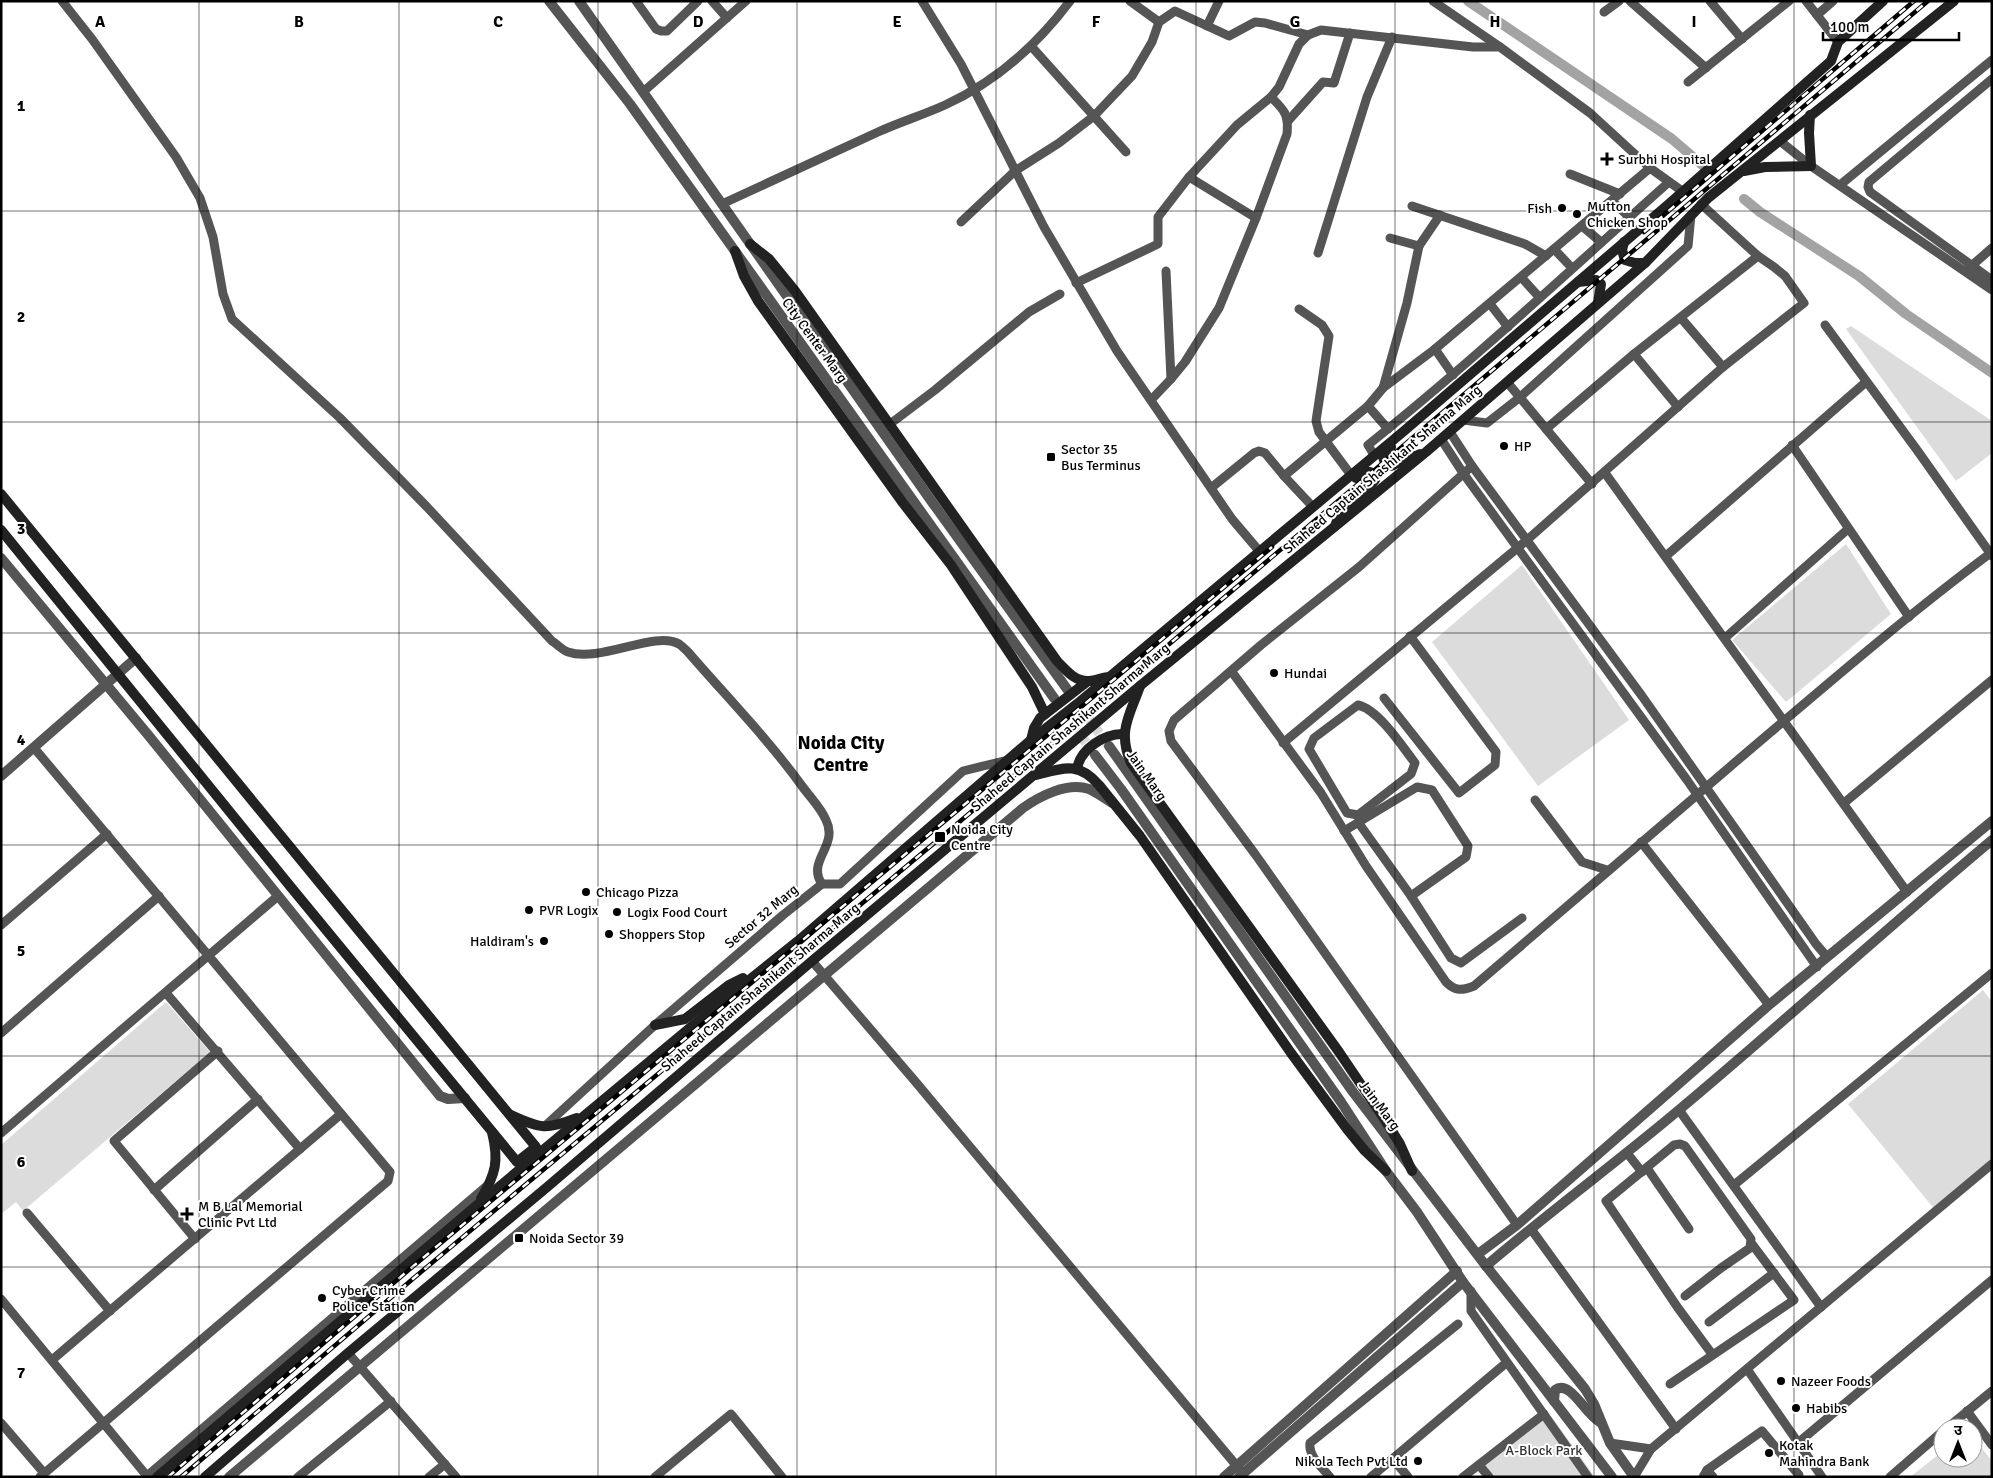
<svg xmlns="http://www.w3.org/2000/svg" width="1993" height="1478" font-family="Signika,'Noto Sans Devanagari',sans-serif">
<style>
.green{fill:#dcdcdc}
.lines{fill:none;stroke-linecap:round;stroke-linejoin:round}
.canal{stroke:#a3a3a3;stroke-width:10}
.tertiary-tunnel{stroke:#d9d9d9;stroke-width:10;stroke-dasharray:10 5;stroke-linecap:butt}
.minor{stroke:#555;stroke-width:9}
.tertiary{stroke:#555;stroke-width:10}
.secondary{stroke:#222;stroke-width:10}
.rail-casing{stroke:#000;stroke-width:4.5}
.rail{stroke:#fff;stroke-width:2.5;stroke-dasharray:8;stroke-linecap:butt}
.grid{fill:none;stroke:#000;stroke-width:1;stroke-opacity:0.55}
.poi-dot{fill:#000;stroke:#fff;stroke-width:2}
.labels{text-anchor:middle;stroke-width:4;stroke-linejoin:round;paint-order:stroke}
.poi-label{font-size:14px;fill:#000;stroke:#fff;text-anchor:start}
.street-label{font-size:14px;fill:#000;stroke:#fff}
.park-label{font-size:14px;fill:#333;stroke:#fff}
.district-label{font-size:19px;font-weight:bold;fill:#000;stroke:#fff}
.grid-label{font-size:16px;text-anchor:middle;font-weight:bold;fill:#000;stroke:#fff;stroke-width:4;stroke-linejoin:round;paint-order:stroke}
</style>
<rect width="100%" height="100%" fill="#fff"/>
<g class="green">
<polygon points="1851,326 1992,421 1992,453 1956,481 1846,329"/>
<polygon points="1846,544 1891,614 1786,702 1732,640"/>
<polygon points="1522,565 1629,720 1538,786 1432,642"/>
<polygon points="1983,990 1992,1002 1992,1164 1936,1211 1848,1104"/>
<polygon points="166,1002 210,1052 23,1211 16,1202 1,1214 1,1145"/>
<polygon points="1549,1413 1595,1477 1492,1477 1483,1466"/>
<polygon points="1973,1437 1992,1461 1992,1477 1910,1477 1943,1451 1943,1458 1973,1458"/>
</g>
<g class="lines">
<g class="canal">
<polyline points="1468,1 1672,139 1707,169"/>
<polyline points="1744,199 1760,212 1859,276 1906,314 1992,373"/>
</g>
<g class="tertiary-tunnel">
<polyline points="1067,689 1108,745"/>
<polyline points="1054,698 1094,754"/>
</g>
<g class="minor">
<path d="M62 1 92 39 176 157 200 198 213 237 223 294 232 319 340 418 427 507 552 641C557 644 562 650 568 652 600 663 655 630 679 644 682 646 685 649 688 652 726 696 768 739 802 786 810 797 821 808 826 820 839 846 806 861 822 884"/>
<polyline points="636,1 656,29 661,31 667,31 698,1"/>
<polyline points="712,1 727,18"/>
<polyline points="922,1 961,64 1044,227 1117,351 1232,519 1260,552"/>
<polyline points="1130,1 1159,22"/>
<polyline points="1433,1 1500,47"/>
<polyline points="1630,1 1706,68"/>
<polyline points="1710,1 1742,39"/>
<polyline points="1806,1 1838,42"/>
<polyline points="1604,12 1619,1"/>
<polyline points="1817,15 1833,1"/>
<polyline points="1207,26 1219,1"/>
<polyline points="1031,46 1126,152"/>
<polyline points="1992,79 1869,182 1868,187 1870,192 1992,280"/>
<polyline points="1688,82 1789,1"/>
<polyline points="643,92 746,1"/>
<polyline points="1288,121 1323,82 1334,83 1350,33"/>
<polyline points="1780,141 1811,166 1992,290"/>
<polyline points="1570,174 1620,194"/>
<polyline points="1189,177 1256,218"/>
<polyline points="1840,185 1992,60"/>
<polyline points="1612,201 1629,217"/>
<path d="M722 204C774 180 826 156 878 132 900 122 923 115 945 105 995 82 1037 45 1070 1"/>
<polyline points="1412,206 1525,244 1546,256"/>
<polyline points="961,222 1015,171 1059,143 1094,116 1132,76 1152,42 1159,22 1175,11 1229,36 1255,22 1265,23 1308,35"/>
<polyline points="1582,226 1601,242"/>
<polyline points="1390,238 1419,246"/>
<polyline points="1554,249 1572,268"/>
<polyline points="1318,253 1367,97 1392,37"/>
<polyline points="1969,268 1992,248"/>
<polyline points="1521,277 1539,297"/>
<polyline points="1076,283 1158,244 1158,217 1189,177 1237,125 1271,97 1279,87 1299,44 1308,35 1321,30 1473,47 1500,47 1590,113 1650,168 1682,191"/>
<polyline points="1490,304 1508,327"/>
<polyline points="1299,309 1322,325 1329,336 1316,421 1319,432 1351,475"/>
<polyline points="1681,318 1723,367"/>
<polyline points="1825,325 1917,450 1992,556"/>
<polyline points="1435,349 1453,375"/>
<polyline points="1634,354 1678,407"/>
<path d="M1171 379 1185 362 1219 308 1256 218 1287 134C1289 114 1284 110 1271 97"/>
<polyline points="1507,382 1592,484"/>
<polyline points="1383,388 1407,303 1419,246 1440,215"/>
<polyline points="1151,400 1171,379 1166,271"/>
<polyline points="1368,406 1388,429"/>
<polyline points="1463,420 1487,423 1519,398 1688,246 1691,215"/>
<polyline points="890,424 935,390 1029,312 1060,294"/>
<polyline points="1546,429 1634,354 1758,256"/>
<polyline points="1450,432 1472,466 1642,696 1816,944 1827,957"/>
<polyline points="1441,439 1463,473 1687,780 1817,967"/>
<polyline points="1792,445 1909,617"/>
<path d="M1374 455 1368 445C1472 362 1569 271 1669 182"/>
<polyline points="1472,466 1359,567 1261,645 1174,720 1169,731 1171,741 1255,854 1517,1225"/>
<polyline points="1605,473 1907,892"/>
<polyline points="1211,488 1254,453 1259,451 1265,453 1284,476"/>
<polyline points="1313,507 1284,476 1368,406 1383,388 1435,349 1650,168"/>
<polyline points="1666,556 1866,382"/>
<polyline points="1725,638 1848,529"/>
<path d="M1232 672 1321 793 1366 866 1446 982C1455 991 1462 991 1474 986 1560 912 1646 839 1732 765 1817 693 1902 619 1992 552"/>
<polyline points="1384,698 1459,793 1495,765 1496,752 1410,636"/>
<path d="M1358 705C1379 710 1402 746 1415 763L1411 774 1358 815 1347 813 1309 749 1314 738Z"/>
<polyline points="1283,743 1527,540 1723,367 1804,303 1785,276 1774,267 1758,256 1701,204"/>
<polyline points="35,749 390,1172 388,1181 40,1477"/>
<polyline points="1535,800 1582,862 1607,870"/>
<polyline points="1844,803 1992,680"/>
<polyline points="1344,831 1417,787 1432,790 1468,846 1466,857 1411,896 1358,822"/>
<polyline points="1641,842 1769,1005"/>
<polyline points="1411,896 1451,958 1461,963 1522,918"/>
<polyline points="1,925 107,834"/>
<polyline points="812,961 914,1080 1241,1471"/>
<polyline points="166,993 300,1149"/>
<polyline points="1,1033 159,896"/>
<polyline points="1679,1110 1821,1307"/>
<polyline points="545,1126 655,1025 783,915 822,884 840,884 963,771 1008,760"/>
<polyline points="1,1133 278,896"/>
<polyline points="1627,1153 1642,1172"/>
<polyline points="1647,1168 1689,1229"/>
<polyline points="1734,1185 1992,973"/>
<polyline points="154,1190 258,1099"/>
<polyline points="27,1213 110,1311"/>
<polyline points="1531,1229 1676,1429"/>
<polyline points="195,1239 114,1141 218,1051"/>
<polyline points="1471,1291 1471,1311 1588,1477"/>
<polyline points="1685,1296 1721,1268 1750,1248 1751,1239 1685,1146 1680,1144 1674,1145 1606,1201 1678,1308 1712,1354"/>
<polyline points="1,1299 147,1476 488,1185"/>
<polyline points="1709,1322 1774,1273"/>
<polyline points="348,1353 456,1477"/>
<polyline points="52,1360 341,1114"/>
<polyline points="1747,1369 1822,1477"/>
<polyline points="1670,1384 1794,1300 1752,1244"/>
<polyline points="1967,1411 1992,1445"/>
<polyline points="1,1423 44,1473"/>
<polyline points="1947,1428 1992,1391"/>
<polyline points="1799,1442 1992,1280"/>
<polyline points="1610,1443 1651,1449"/>
<polyline points="1393,1459 1408,1477"/>
<polyline points="1479,1465 1489,1477"/>
<polyline points="1707,1470 1762,1431 1799,1475"/>
<polyline points="298,1477 391,1401"/>
<polyline points="429,1477 445,1464"/>
<polyline points="655,1477 731,1414 782,1477"/>
<path d="M1330 1477C1322 1467 1308 1456 1310 1443L1458 1324"/>
<polyline points="1371,1477 1506,1363"/>
<polyline points="1463,1477 1544,1414"/>
<polyline points="1634,1477 1651,1449 1992,1164"/>
<polyline points="1703,1477 1707,1470 1713,1477"/>
<polyline points="1890,1477 1943,1431"/>
</g>
<g class="tertiary">
<polyline points="549,1 630,104 1054,698"/>
<polyline points="579,1 932,502 1067,689"/>
<polyline points="1,558 149,736 440,1096 448,1099 465,1098"/>
<polyline points="1109,746 1353,1092 1486,1266 1585,1389 1594,1404 1610,1443 1634,1477"/>
<polyline points="1095,755 1121,789 1341,1102 1386,1171 1417,1212 1463,1282 1612,1477"/>
<polyline points="1,776 136,658"/>
<polyline points="1478,1254 1517,1225 1769,1005 1992,821"/>
<path d="M1486 1266C1549 1212 1616 1163 1680 1109 1785 1021 1887 928 1992 840"/>
<path d="M1554 1401 1555 1390C1570 1379 1585 1414 1600 1422"/>
<path d="M229 1477 1023 808C1040 796 1067 782 1089 789 1097 792 1105 799 1112 803"/>
<polyline points="1224,1477 1457,1271"/>
<polyline points="1239,1477 1463,1282"/>
</g>
<g class="secondary">
<polyline points="1744,171 1765,167 1811,166 1809,133 1810,115"/>
<polyline points="1624,242 1622,250 1625,260 1635,263 1645,263"/>
<path d="M750 244 769 259 795 291 1057 661C1066 670 1075 682 1089 681 1096 681 1102 677 1110 677"/>
<polyline points="735,251 744,276 758,301 903,503 951,565 1032,687 1045,714"/>
<polyline points="1578,282 1596,280 1601,284 1598,303"/>
<polyline points="1391,447 1386,451 1383,457 1385,463 1391,466 1420,454"/>
<polyline points="1,494 536,1147 517,1162 290,886 1,530"/>
<polyline points="1335,526 1340,513 1347,506 1371,485 1375,480 1370,472 1363,472 1356,478"/>
<path d="M1140 686C1130 715 1117 731 1131 763L1339 1052 1385 1120 1400 1144 1412 1171"/>
<polyline points="1031,740 1034,728 1040,718 1088,681"/>
<path d="M1077 769C1080 749 1105 733 1124 734"/>
<path d="M1036 775C1063 768 1078 761 1099 785L1140 836 1291 1053 1347 1129 1365 1151 1386 1171"/>
<polyline points="655,1025 685,1019 729,985 743,978"/>
<path d="M511 1115C541 1129 546 1130 577 1118"/>
<path d="M481 1199C496 1173 499 1161 492 1132"/>
<polyline points="157,1477 476,1206 709,1012 798,941 1031,740 1077,704 1404,431 1670,203 1831,61 1838,42 1883,1"/>
<polyline points="205,1477 348,1353 546,1188 812,961 1141,685 1426,452 1645,263 1708,198 1954,1"/>
</g>
<defs>
<g id="rail">
<polyline points="1644,232 1914,1"/>
<polyline points="168,1477 411,1268 1272,547"/>
<polyline points="181,1477 415,1277 951,829 1928,1"/>
</g>
</defs>
<use href="#rail" class="rail-casing"/>
<use href="#rail" class="rail"/>
</g>
<path class="grid" d="M199 1V1477M399 1V1477M598 1V1477M797 1V1477M996 1V1477M1196 1V1477M1395 1V1477M1594 1V1477M1794 1V1477M1 211H1992M1 422H1992M1 633H1992M1 845H1992M1 1056H1992M1 1267H1992"/>
<g class="poi-dot">
<path d="M1604.5 151.5h5v5h5v5h-5v5h-5v-5h-5v-5h5z"/>
<circle cx="1562" cy="208" r="5"/>
<circle cx="1577" cy="214" r="5"/>
<circle cx="1504" cy="446" r="5"/>
<rect x="1046" y="452" width="10" height="10" rx="2.5"/>
<circle cx="1274" cy="673" r="5"/>
<rect x="934" y="831" width="12" height="12" rx="2.5"/>
<circle cx="586" cy="892" r="5"/>
<circle cx="529" cy="910" r="5"/>
<circle cx="617" cy="912" r="5"/>
<circle cx="609" cy="934" r="5"/>
<circle cx="544" cy="941" r="5"/>
<path d="M184.5 1206.5h5v5h5v5h-5v5h-5v-5h-5v-5h5z"/>
<rect x="514" y="1233" width="10" height="10" rx="2.5"/>
<circle cx="322" cy="1298" r="5"/>
<circle cx="1781" cy="1381" r="5"/>
<circle cx="1796" cy="1408" r="5"/>
<circle cx="1769" cy="1453" r="5"/>
<circle cx="1418" cy="1461" r="5"/>
</g>
<g class="labels">
<g class="poi-label">
<text x="1618" y="164">Surbhi Hospital</text>
<text x="1587" y="211">Mutton<tspan x="1587" dy="16">Chicken Shop</tspan></text>
<text x="1552" y="213" text-anchor="end">Fish</text>
<text x="1514" y="451">HP</text>
<text x="1061" y="454">Sector 35<tspan x="1061" dy="16">Bus Terminus</tspan></text>
<text x="1284" y="678">Hundai</text>
<text x="951" y="834">Noida City<tspan x="951" dy="16">Centre</tspan></text>
<text x="596" y="897">Chicago Pizza</text>
<text x="539" y="915">PVR Logix</text>
<text x="627" y="917">Logix Food Court</text>
<text x="619" y="939">Shoppers Stop</text>
<text x="534" y="946" text-anchor="end">Haldiram's</text>
<text x="198" y="1211">M B Lal Memorial<tspan x="198" dy="16">Clinic Pvt Ltd</tspan></text>
<text x="529" y="1243">Noida Sector 39</text>
<text x="332" y="1295">Cyber Crime<tspan x="332" dy="16">Police Station</tspan></text>
<text x="1791" y="1386">Nazeer Foods</text>
<text x="1806" y="1413">Habibs</text>
<text x="1779" y="1450">Kotak<tspan x="1779" dy="16">Mahindra Bank</tspan></text>
<text x="1408" y="1466" text-anchor="end">Nikola Tech Pvt Ltd</text>
</g>
<g class="street-label">
<text transform="translate(815 340) rotate(54)" y="5">City Center Marg</text>
<text transform="translate(1382 469) rotate(-40)" y="5">Shaheed Captain Shashikant Sharma Marg</text>
<text transform="translate(1070 727) rotate(-40)" y="5">Shaheed Captain Shashikant Sharma Marg</text>
<text transform="translate(1147 775) rotate(55)" y="5">Jain Marg</text>
<text transform="translate(761 916) rotate(-40)" y="5">Sector 32 Marg</text>
<text transform="translate(760 987) rotate(-40)" y="5">Shaheed Captain Shashikant Sharma Marg</text>
<text transform="translate(1380 1105) rotate(53)" y="5">Jain Marg</text>
</g>
<g class="park-label">
<text x="1544" y="1455">A-Block Park</text>
</g>
<g class="district-label">
<text x="841" y="749">Noida City<tspan x="841" dy="22">Centre</tspan></text>
</g>
</g>
<g class="grid-label">
<text x="100" y="27">A</text>
<text x="299" y="27">B</text>
<text x="498" y="27">C</text>
<text x="698" y="27">D</text>
<text x="897" y="27">E</text>
<text x="1096" y="27">F</text>
<text x="1295" y="27">G</text>
<text x="1495" y="27">H</text>
<text x="1694" y="27">I</text>
<text x="21" y="111">1</text>
<text x="21" y="322">2</text>
<text x="21" y="534">3</text>
<text x="21" y="745">4</text>
<text x="21" y="956">5</text>
<text x="21" y="1167">6</text>
<text x="21" y="1378">7</text>
</g>
<rect width="1993" height="1478" fill="none" stroke="#000000" stroke-width="5"/>
<g transform="translate(1958 1443)"><circle r="24" fill="#ffffff" stroke="#999999"/>
<path d="M0-4L9 19L0 12L-9 19Z" fill="#000000"/>
<text y="-8" font-size="14" font-weight="bold" text-anchor="middle" fill="#000000">उ</text>
</g>
<path d="M1823 32v8h136v-8" fill="none" stroke="#000000" stroke-width="2.5"/>
<text x="1830" y="32" font-size="15" fill="#000000" stroke="#ffffff" stroke-width="4" paint-order="stroke">100 m</text>
</svg>
